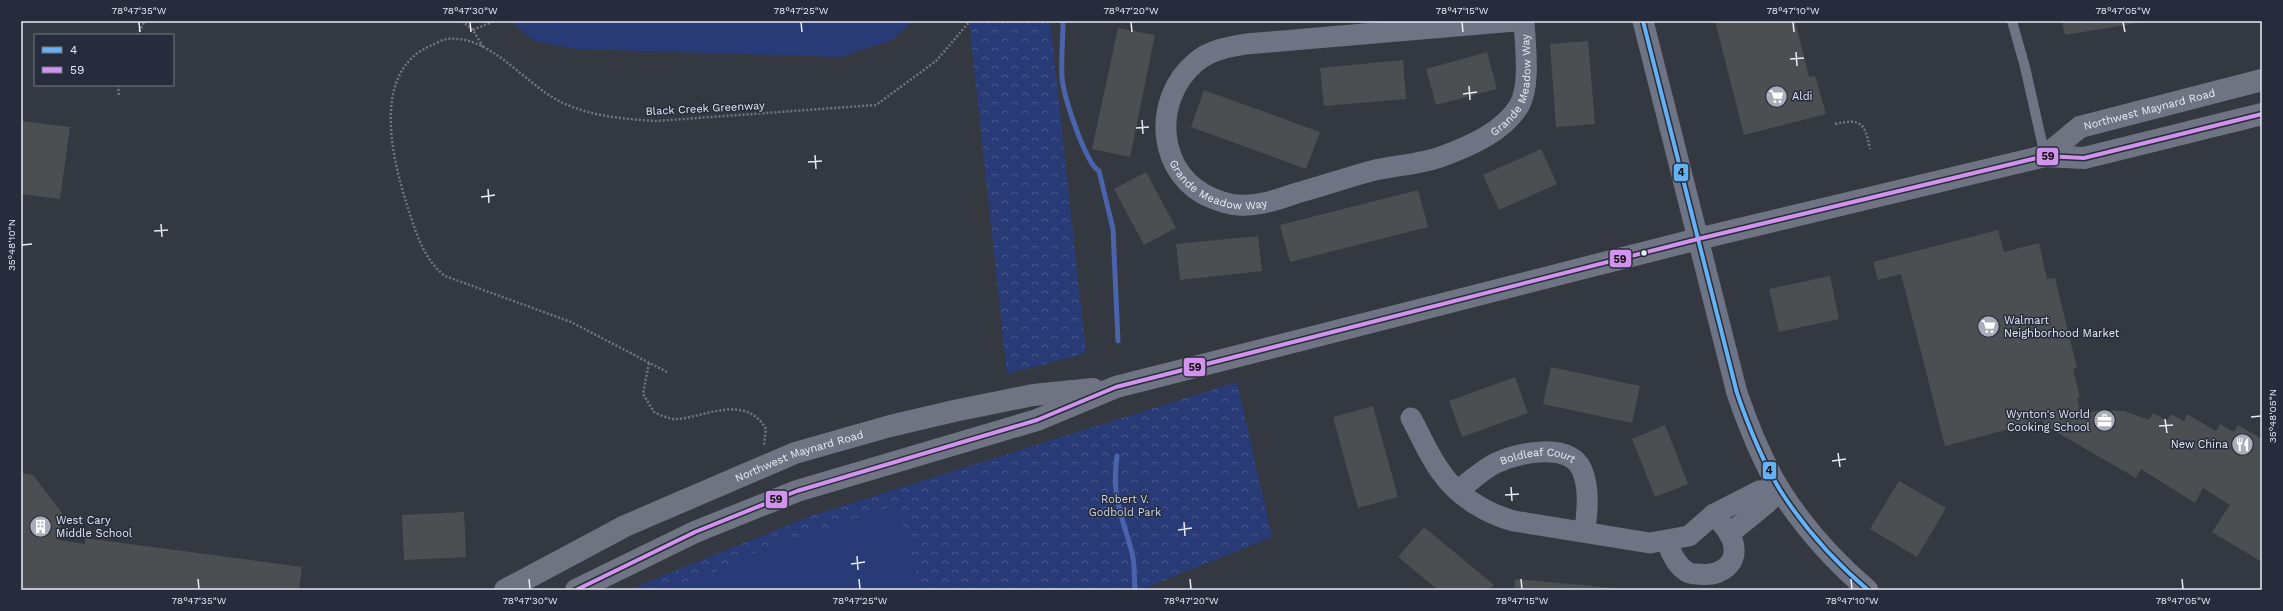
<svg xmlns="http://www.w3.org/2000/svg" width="2283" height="611" font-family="'Work Sans',sans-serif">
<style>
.park{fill:url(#park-crowns)}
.pitch{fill:#293b77}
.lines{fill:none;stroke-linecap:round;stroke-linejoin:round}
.stream{stroke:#4a63ab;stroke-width:5}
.building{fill:#4c4f51}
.path{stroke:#717682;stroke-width:2.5;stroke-dasharray:2 2;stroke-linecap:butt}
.lane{stroke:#6f7484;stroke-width:10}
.street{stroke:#6f7484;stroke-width:21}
.primary{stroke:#6e7481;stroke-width:22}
.bus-1-casing{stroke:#262c3b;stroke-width:7}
.bus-2-casing{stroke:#262c3b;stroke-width:7}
.bus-1{stroke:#66b1f2;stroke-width:4}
.bus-2{stroke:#d193ec;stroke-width:4}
.ticks{fill:none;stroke:#e8ecf7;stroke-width:1.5}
.bus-dot{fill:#e8ecf7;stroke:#262c3b;stroke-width:1.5}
.labels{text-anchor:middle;stroke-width:3;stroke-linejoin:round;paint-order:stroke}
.street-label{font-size:11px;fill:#e8ecf7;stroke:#262c3b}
.poi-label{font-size:11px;fill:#e8ecf7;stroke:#262c3b;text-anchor:start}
.park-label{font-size:11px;fill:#ccd5eb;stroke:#262c3b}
.line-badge{stroke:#262c3b;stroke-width:1.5}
.pale-badge-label{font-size:11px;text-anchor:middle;font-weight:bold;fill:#111}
.neatline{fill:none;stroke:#e8ecf7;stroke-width:1.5}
.ticks-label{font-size:10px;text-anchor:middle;fill:#e8ecf7}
</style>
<defs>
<pattern id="park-crowns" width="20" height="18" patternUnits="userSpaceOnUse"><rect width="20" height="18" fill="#293b77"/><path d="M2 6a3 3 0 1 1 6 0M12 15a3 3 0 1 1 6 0" fill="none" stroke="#48588b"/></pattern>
</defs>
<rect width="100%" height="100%" fill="#343840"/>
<g class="park">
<polygon points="969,21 1050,21 1086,353 1007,374"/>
<polygon points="1237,382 1272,537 1140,590 628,590 810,516"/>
</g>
<g class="pitch">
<polygon points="510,21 913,21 892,40 841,57 577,49 534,41"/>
<polygon points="896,505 922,590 660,590 734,566 739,558"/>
</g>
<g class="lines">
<g class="stream">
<path d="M1063 21C1063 39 1061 59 1062 77 1063 94 1085 163 1099 171L1113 229 1118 341"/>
<path d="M1117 456C1111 498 1122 514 1132 553 1135 564 1134 578 1135 590"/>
</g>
</g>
<g class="building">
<polygon points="1715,21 1795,21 1809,77 1815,76 1826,114 1744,135"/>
<polygon points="2062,21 2143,21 2143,22 2065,35"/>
<polygon points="1118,28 1155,35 1130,157 1092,149"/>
<polygon points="1588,41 1595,124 1556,127 1550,44"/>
<polygon points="1487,52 1497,89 1436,105 1426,69"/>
<polygon points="1403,60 1406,99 1324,106 1320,68"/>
<polygon points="1204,90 1320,132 1306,169 1191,127"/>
<polygon points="21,121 70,127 60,199 21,194"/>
<polygon points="1541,149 1557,184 1499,210 1483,175"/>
<polygon points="1146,172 1176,228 1144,245 1114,189"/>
<polygon points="1418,190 1428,227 1290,262 1280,225"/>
<polygon points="1998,230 2004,252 2039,243 2047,279 2055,278 2077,368 2073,369 2080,398 2077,398 2081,414 2101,410 2124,411 2149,420 2153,413 2167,421 2171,414 2184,421 2187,414 2216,431 2220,424 2234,432 2238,425 2262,439 2262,562 2212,532 2230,505 2203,488 2195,503 2141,469 2136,478 2044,425 2043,420 1945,446 1901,274 1878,280 1873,262"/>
<polygon points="1258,236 1262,271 1180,280 1176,244"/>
<polygon points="1830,276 1839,319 1779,332 1769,289"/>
<polygon points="1551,367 1640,386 1632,423 1543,404"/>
<polygon points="1515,377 1528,413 1462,437 1449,401"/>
<polygon points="1373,406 1398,497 1358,508 1333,417"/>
<polygon points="1665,425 1688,484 1655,497 1632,439"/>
<polygon points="21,473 33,475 62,513 59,540 85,544 85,538 302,567 299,590 21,590"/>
<polygon points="1899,481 1946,508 1917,557 1870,529"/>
<polygon points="464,512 466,557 404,560 402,515"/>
<polygon points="1424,527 1494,585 1489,590 1438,590 1398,557"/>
<polygon points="1515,579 1613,588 1612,590 1514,590"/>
</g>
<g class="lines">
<g class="path">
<polyline points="462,21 473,30 483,47"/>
<polyline points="473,30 492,22"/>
<polyline points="137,35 145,21"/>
<polyline points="118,85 119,96"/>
<path d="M1835 124C1861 118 1865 123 1870 149"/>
<path d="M649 363 643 394 654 412C660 415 671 420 678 419 707 416 746 394 766 429L764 445"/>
<path d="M667 372 571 322 445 276C423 259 415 230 407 205 392 158 371 72 430 46 435 44 441 40 447 39 489 34 524 83 559 101 588 116 623 119 656 121L876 105 936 61 970 21"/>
</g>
<polyline class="lane" points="2012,21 2025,67 2045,156"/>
<g class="street">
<path id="s1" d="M1515 21 1246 44C1228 47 1210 50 1196 62 1151 99 1156 177 1214 199 1222 202 1230 205 1238 205 1259 207 1278 199 1297 193 1322 186 1346 178 1371 171 1394 165 1420 165 1443 156 1470 146 1503 132 1519 106 1531 86 1525 44 1524 21"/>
<path d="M1643 21 1737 393C1748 425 1762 460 1780 490 1803 526 1835 562 1868 590"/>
<path d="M1411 418C1421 436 1429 456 1441 472 1457 496 1487 514 1514 521L1650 543 1689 536 1714 514 1759 491 1780 490"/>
<path id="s2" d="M1458 490C1470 482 1483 469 1496 463 1518 453 1569 441 1582 470 1590 489 1587 512 1585 531"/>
<polyline points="1729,534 1767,503 1780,490"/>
<path d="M1666 541C1672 553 1675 564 1686 571 1689 574 1694 574 1698 574 1720 577 1741 564 1732 539 1729 530 1719 521 1714 514"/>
</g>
<g class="primary">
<path id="s3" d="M2045 156 2080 127 2262 80"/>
<path id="s4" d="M505 590 625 526 795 453 890 426 954 411 1033 395 1093 389"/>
<polyline points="576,590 695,532 797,491 1037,420 1116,387 1698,239 2045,156 2084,158 2262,114"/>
</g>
<defs>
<path id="bus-1" d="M1643 21 1737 393C1748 425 1762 460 1780 490 1803 526 1835 562 1868 590"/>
<polyline id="bus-2" points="576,590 695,532 797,491 1037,420 1116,387 1698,239 2045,156 2084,158 2262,114"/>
</defs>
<use href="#bus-1" class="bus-1-casing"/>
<use href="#bus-2" class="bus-2-casing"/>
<use href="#bus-1" class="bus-1"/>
<use href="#bus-2" class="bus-2"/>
</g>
<path class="ticks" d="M139 22 140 32M470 22 471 32M801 22 802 32M1131 22 1132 32M1462 22 1463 32M1793 22 1794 32M2123 22 2125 32M1796 52 1797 66M1790 59 1804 58M1469 86 1470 100M1463 94 1477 92M1142 120 1143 134M1136 128 1149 127M815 155 816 169M808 162 822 161M488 189 489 203M481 197 495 195M161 224 162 237M154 231 168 230M22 245 32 244M2251 417 2261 416M2165 419 2167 433M2159 426 2173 425M1838 453 1840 467M1832 461 1846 459M1511 487 1512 501M1505 495 1519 494M1184 522 1185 536M1178 530 1192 528M857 556 858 570M851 564 865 562M198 579 199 589M529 579 530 589M859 579 860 589M1190 579 1191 589M1521 579 1522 589M1851 579 1852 589M2182 579 2183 589"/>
<defs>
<symbol id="supermarket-disc" viewBox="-11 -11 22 22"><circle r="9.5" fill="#a9adb7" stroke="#262c3b"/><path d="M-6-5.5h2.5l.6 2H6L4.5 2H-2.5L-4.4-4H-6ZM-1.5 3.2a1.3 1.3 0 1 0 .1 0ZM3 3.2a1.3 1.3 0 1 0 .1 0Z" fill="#fff"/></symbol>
<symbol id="office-disc" viewBox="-11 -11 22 22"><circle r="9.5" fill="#a9adb7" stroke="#262c3b"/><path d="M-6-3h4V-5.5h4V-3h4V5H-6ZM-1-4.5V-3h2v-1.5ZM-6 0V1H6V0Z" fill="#fff"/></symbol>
<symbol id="restaurant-disc" viewBox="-11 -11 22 22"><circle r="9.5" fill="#a9adb7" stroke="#262c3b"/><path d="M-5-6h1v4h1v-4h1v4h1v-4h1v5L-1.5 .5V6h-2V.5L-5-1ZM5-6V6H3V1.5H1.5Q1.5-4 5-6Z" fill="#fff"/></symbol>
<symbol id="building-disc" viewBox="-11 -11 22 22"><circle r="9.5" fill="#a9adb7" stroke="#262c3b"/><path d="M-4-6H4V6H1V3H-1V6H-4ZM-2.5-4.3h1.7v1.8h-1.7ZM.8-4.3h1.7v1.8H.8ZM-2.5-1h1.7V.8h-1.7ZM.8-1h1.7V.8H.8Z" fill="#fff"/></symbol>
</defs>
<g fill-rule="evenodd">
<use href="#supermarket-disc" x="1764" y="84" width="25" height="25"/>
<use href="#supermarket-disc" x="1976" y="314" width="25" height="25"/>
<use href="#office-disc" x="2092" y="408" width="25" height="25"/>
<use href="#restaurant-disc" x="2230" y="432" width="25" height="25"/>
<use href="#building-disc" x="28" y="514" width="25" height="25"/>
</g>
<circle class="bus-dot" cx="1644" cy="253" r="3.5"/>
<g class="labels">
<g class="street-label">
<text dy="4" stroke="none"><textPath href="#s1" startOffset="836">Grande Meadow Way</textPath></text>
<text transform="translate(705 108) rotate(-3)" y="4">Black Creek Greenway</text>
<text dy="4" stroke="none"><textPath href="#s3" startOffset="117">Northwest Maynard Road</textPath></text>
<text dy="4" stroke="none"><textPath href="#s1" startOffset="488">Grande Meadow Way</textPath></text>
<text dy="4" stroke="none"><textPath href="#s4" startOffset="324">Northwest Maynard Road</textPath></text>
<text dy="4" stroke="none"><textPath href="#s2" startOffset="90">Boldleaf Court</textPath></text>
</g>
<g class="poi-label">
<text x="1792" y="100">Aldi</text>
<text x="2004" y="324">Walmart<tspan x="2004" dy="13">Neighborhood Market</tspan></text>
<text x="2090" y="418" text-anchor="end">Wynton's World<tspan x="2090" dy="13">Cooking School</tspan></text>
<text x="2228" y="448" text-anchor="end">New China</text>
<text x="56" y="524">West Cary<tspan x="56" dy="13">Middle School</tspan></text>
</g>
<g class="park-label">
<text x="1125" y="503">Robert V.<tspan x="1125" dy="13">Godbold Park</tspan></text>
</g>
</g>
<g class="line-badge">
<rect x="2036" y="147" width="23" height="19" rx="4" fill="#d193ec"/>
<rect x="1673" y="163" width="16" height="19" rx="4" fill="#66b1f2"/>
<rect x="1609" y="249" width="23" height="19" rx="4" fill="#d193ec"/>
<rect x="1183" y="357" width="23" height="20" rx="4" fill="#d193ec"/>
<rect x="1762" y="461" width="15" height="19" rx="4" fill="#66b1f2"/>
<rect x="765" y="490" width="23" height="19" rx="4" fill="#d193ec"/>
</g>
<g class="pale-badge-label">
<text x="2048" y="160">59</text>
<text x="1681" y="176">4</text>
<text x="1620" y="263">59</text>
<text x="1195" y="371">59</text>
<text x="1769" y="474">4</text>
<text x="776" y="503">59</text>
</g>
<rect width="2283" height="611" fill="none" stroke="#262c3b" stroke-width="44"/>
<rect x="34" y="34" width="140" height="52" fill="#262c3b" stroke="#747986"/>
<rect x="42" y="47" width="20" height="6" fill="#66b1f2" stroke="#747986"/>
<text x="70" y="54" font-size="12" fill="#e8ecf7">4</text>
<rect x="42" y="67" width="20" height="6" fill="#d193ec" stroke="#747986"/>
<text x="70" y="74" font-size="12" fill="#e8ecf7">59</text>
<rect x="22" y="22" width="2239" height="567" class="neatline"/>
<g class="ticks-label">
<text x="139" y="14">78°47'35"W</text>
<text x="470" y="14">78°47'30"W</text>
<text x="801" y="14">78°47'25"W</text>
<text x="1131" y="14">78°47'20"W</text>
<text x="1462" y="14">78°47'15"W</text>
<text x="1793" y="14">78°47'10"W</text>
<text x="2123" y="14">78°47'05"W</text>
<text transform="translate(11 245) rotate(-90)" y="4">35°48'10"N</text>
<text transform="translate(2272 416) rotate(-90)" y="4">35°48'05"N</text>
<text x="199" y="604">78°47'35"W</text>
<text x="530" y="604">78°47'30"W</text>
<text x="860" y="604">78°47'25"W</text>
<text x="1191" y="604">78°47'20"W</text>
<text x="1522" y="604">78°47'15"W</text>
<text x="1852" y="604">78°47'10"W</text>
<text x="2183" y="604">78°47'05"W</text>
</g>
</svg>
